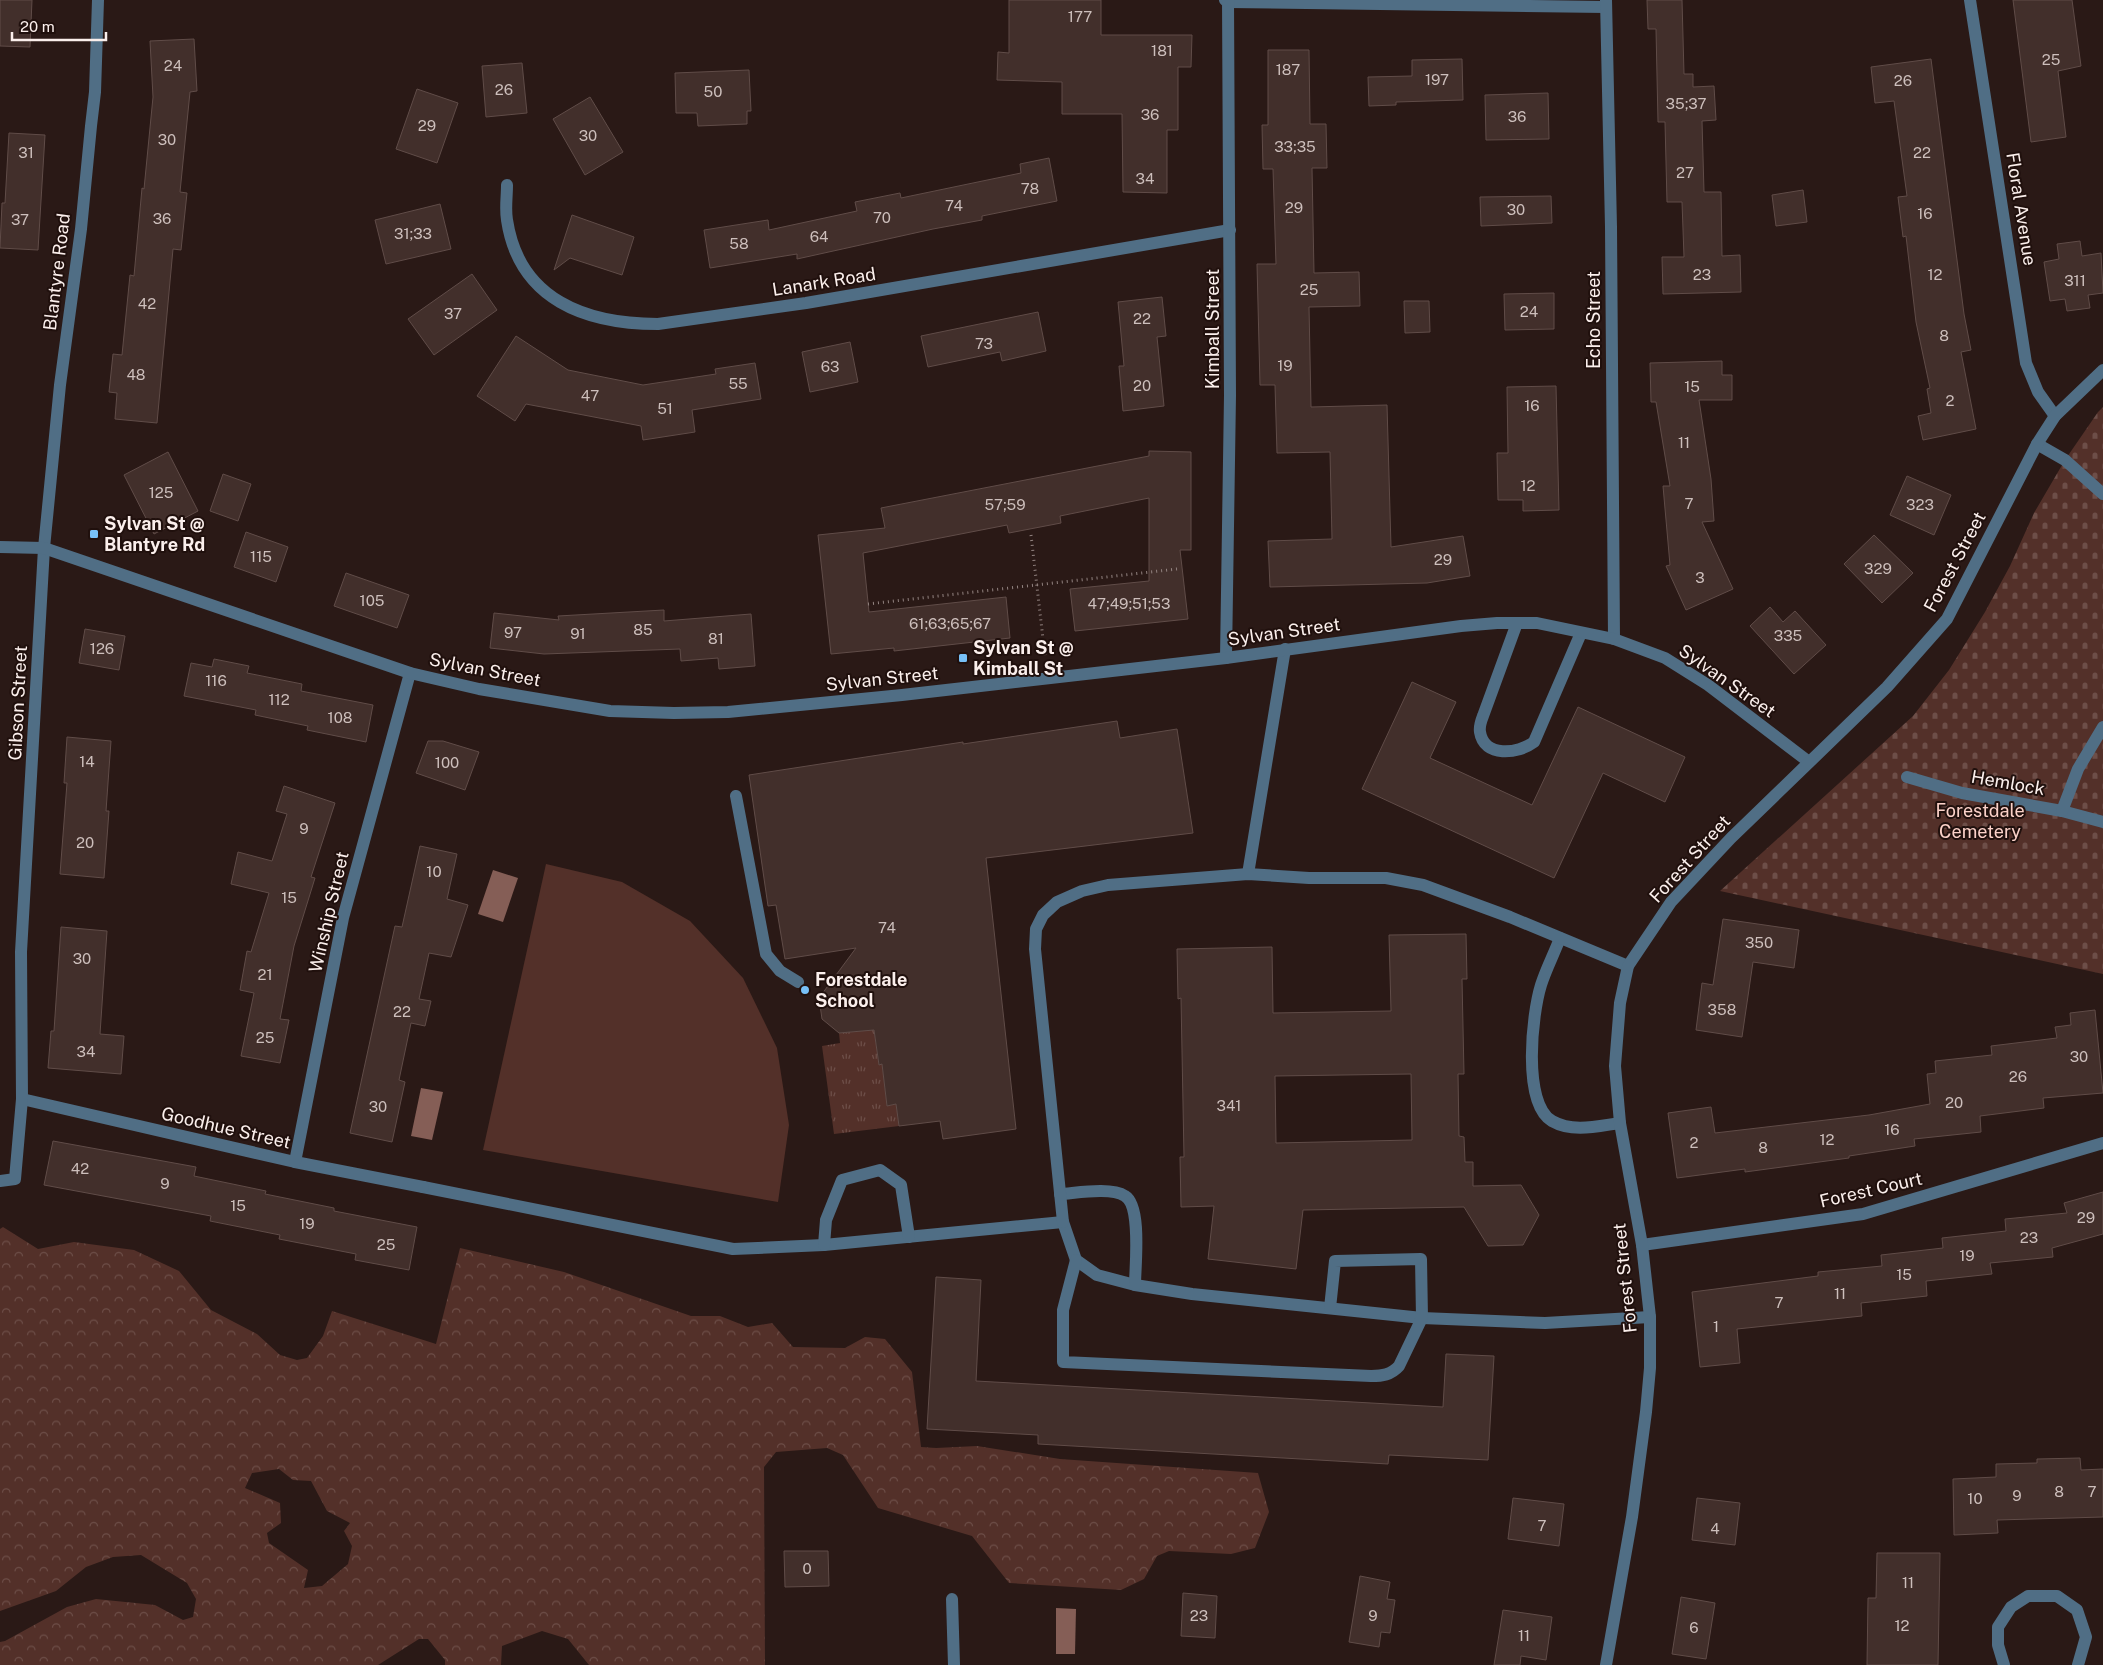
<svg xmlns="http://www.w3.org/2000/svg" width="2103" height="1665" font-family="'Public Sans',sans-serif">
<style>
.forest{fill:url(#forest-crowns);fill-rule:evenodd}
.cemetery{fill:url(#cemetery-stones)}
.park{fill:url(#park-tufts)}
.garden{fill:#533029}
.water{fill:#855e56}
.building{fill:#422f2b;stroke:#604c48;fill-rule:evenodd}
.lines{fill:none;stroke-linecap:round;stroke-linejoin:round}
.path{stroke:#928380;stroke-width:3;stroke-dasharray:1 4;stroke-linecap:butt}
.service{stroke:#506e85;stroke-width:12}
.minor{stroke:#506e85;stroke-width:12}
.tertiary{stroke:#506e85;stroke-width:12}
.poi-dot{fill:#77c0f7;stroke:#20100d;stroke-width:2}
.labels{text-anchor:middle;stroke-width:4;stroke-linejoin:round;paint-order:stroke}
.number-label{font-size:15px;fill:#cdbfbc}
.street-label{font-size:18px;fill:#fbefec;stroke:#20100d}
.poi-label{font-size:18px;font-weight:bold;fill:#fbefec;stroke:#20100d;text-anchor:start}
.park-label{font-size:18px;fill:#fbd1c8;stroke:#20100d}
</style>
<defs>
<pattern id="forest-crowns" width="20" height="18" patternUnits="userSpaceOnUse" patternTransform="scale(1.25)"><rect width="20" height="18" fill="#533029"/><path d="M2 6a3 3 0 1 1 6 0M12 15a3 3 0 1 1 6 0" fill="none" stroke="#6d4e48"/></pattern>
<pattern id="cemetery-stones" width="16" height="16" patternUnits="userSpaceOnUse" patternTransform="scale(1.25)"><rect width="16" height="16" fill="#533029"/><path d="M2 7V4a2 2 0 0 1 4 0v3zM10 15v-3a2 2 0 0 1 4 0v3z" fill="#6d4e48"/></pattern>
<pattern id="park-tufts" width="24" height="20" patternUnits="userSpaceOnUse" patternTransform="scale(1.25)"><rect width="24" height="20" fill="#533029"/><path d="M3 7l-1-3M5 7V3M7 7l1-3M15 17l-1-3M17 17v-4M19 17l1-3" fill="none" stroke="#6d4e48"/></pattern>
</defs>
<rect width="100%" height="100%" fill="#2a1916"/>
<path class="forest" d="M3 1227 38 1249 74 1242 134 1250 179 1271 211 1310 257 1334 280 1355 297 1360 307 1358 323 1336 332 1311 436 1344 460 1248 564 1272 691 1316H720L748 1327 772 1323 793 1347 845 1348 865 1337 885 1339 912 1372 921 1447 936 1448 977 1446 1060 1459 1258 1473 1269 1512 1255 1548 1231 1554 1169 1551 1157 1556 1144 1579 1121 1590 1009 1583 972 1536 878 1508 843 1455 827 1448 776 1452 764 1467 765 1665H589L568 1639 542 1631 502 1646 501 1665H445V1660L428 1639H419L378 1665H0V1642L5 1641 67 1607 96 1599 155 1605 183 1620 193 1617 196 1599 187 1583 141 1555 113 1557 86 1567 56 1591 0 1611V1229ZM279 1469 293 1480 311 1481 327 1511 350 1523 344 1531 352 1546 348 1564 322 1586 304 1588 308 1570 269 1543 267 1533 281 1523 280 1503 245 1488 252 1473Z"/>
<polygon class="cemetery" points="2103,407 2103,974 1720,891 1913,716 1949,670 1985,612 2010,566 2034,513 2065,460 2098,412"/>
<polygon class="park" points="867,1025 874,1030 879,1064 882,1064 887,1106 896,1104 899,1126 834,1134 822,1046 840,1043 839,1033 859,1031"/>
<polygon class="garden" points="546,864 622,882 690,921 743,978 777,1048 789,1125 778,1202 483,1150"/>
<g class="water">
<polygon points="493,870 518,878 503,922 478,914"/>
<polygon points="421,1088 443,1092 432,1140 411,1136"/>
<polygon points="1056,1608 1076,1609 1075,1654 1056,1654"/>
</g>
<g class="building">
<polygon points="0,0 32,0 30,47 0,46"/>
<polygon points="1009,0 1101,0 1101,35 1192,35 1191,67 1178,67 1178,130 1167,130 1167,193 1123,192 1122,114 1062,114 1062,82 997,80 998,52 1009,53"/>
<polygon points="1647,0 1682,0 1684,74 1693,74 1693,87 1714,86 1716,120 1702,121 1704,192 1721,192 1722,256 1740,255 1741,292 1663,294 1662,257 1684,257 1682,202 1667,202 1665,122 1658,122 1656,29 1648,29"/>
<polygon points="2013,0 2072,0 2081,66 2058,71 2066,137 2031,142"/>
<polygon points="194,39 197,91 190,92 180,192 187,193 181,250 173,249 157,423 115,419 117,393 109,392 113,354 122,355 130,275 134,276 142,188 144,189 153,97 150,41"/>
<polygon points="1268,50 1309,50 1310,124 1326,124 1327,168 1312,168 1314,273 1359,272 1360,306 1309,307 1311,407 1387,405 1391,547 1463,536 1470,576 1427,583 1270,587 1268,541 1332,539 1330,452 1277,453 1275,385 1260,385 1257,264 1276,264 1273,169 1263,169 1262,125 1268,125"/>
<polygon points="1462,59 1463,100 1396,102 1396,105 1369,106 1368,77 1412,76 1412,60"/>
<polygon points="1931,59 1964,314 1971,350 1961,352 1976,429 1923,440 1918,416 1931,413 1927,389 1930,388 1916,322 1906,236 1903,237 1898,197 1907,196 1894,101 1875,103 1871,67"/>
<polygon points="522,63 527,113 486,117 482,66"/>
<polygon points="749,70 751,111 747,111 747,124 698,126 697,113 676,113 675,73"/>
<polygon points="417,89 458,103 437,163 396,149"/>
<polygon points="1548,93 1549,139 1486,140 1485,95"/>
<polygon points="590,97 623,152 585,175 553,119"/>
<polygon points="9,133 45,135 38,250 0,248 2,203 5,203"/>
<polygon points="1049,158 1057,201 982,216 982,220 933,229 797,259 797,254 710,268 704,230 768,220 769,230 857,211 855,202 900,193 901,198 1021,173 1020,164"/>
<polygon points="1803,190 1807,222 1776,226 1772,195"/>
<polygon points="1551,196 1552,223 1481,226 1480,197"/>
<polygon points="440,204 451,249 386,264 375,220"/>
<polygon points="572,215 634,237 622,275 570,258 554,270"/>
<polygon points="2080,241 2082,256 2101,253 2103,293 2088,295 2090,308 2067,311 2065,299 2050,301 2044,262 2059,259 2057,244"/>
<polygon points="472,274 497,310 434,355 408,319"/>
<polygon points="1554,293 1554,329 1505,330 1504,294"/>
<polygon points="1162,297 1166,336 1157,337 1164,406 1123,411 1119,366 1124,366 1118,302"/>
<polygon points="1404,301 1429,301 1430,332 1405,333"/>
<polygon points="1038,312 1046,351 1002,361 1000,352 928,367 921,336"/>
<polygon points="516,336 568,370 643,385 716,374 715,369 755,363 761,399 692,410 695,432 643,440 641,426 526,404 515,421 477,396"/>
<polygon points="850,342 858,382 810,392 802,352"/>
<polygon points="1722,361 1722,375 1732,375 1732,400 1699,400 1711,479 1714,521 1702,522 1733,589 1686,610 1666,566 1670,565 1663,486 1670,486 1656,402 1651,402 1650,363"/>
<polygon points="1556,386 1559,510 1523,511 1523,500 1498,500 1497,453 1508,453 1507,387"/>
<polygon points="1149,451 1191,452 1191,550 1180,550 1188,619 1075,631 1070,589 1149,581 1149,498 1060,516 1061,523 1009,533 1007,525 863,553 869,612 1006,597 1010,638 894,651 894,648 831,654 818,535 885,528 881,508 1149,456"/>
<polygon points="168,452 198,511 154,534 124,475"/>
<polygon points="223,474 251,484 238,521 210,511"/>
<polygon points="1907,476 1951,495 1934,535 1890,515"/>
<polygon points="246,532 288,547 276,582 234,567"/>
<polygon points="1874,535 1913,573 1882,603 1844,564"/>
<polygon points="346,573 409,595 397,628 334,606"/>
<polygon points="1770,607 1783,622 1795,611 1826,645 1794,674 1750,626"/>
<polygon points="664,610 664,621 751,614 755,666 719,669 718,658 681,661 680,649 544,654 490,648 494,613 559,620 558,616"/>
<polygon points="85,629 125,636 119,670 79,663"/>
<polygon points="214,659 249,666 247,673 302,684 301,691 373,705 366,742 307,730 308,726 255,715 256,710 184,696 191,663 212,667"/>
<polygon points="1412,682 1456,702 1430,758 1532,805 1578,707 1685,757 1665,802 1603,773 1554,878 1362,789"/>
<polygon points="1117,721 1120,738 1177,729 1193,833 986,858 1016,1129 943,1139 940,1121 899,1126 896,1104 887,1106 882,1064 879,1065 874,1030 839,1033 822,1019 819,998 856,948 785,959 776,905 768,906 749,775 963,742 963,744"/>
<polygon points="67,737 111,741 106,811 109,811 104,878 60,874 67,783 64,783"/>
<polygon points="428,741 443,741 479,752 465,790 416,773"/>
<polygon points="284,786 335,803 311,877 315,878 294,946 280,1019 289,1020 280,1063 241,1056 254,993 240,990 247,951 251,952 269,893 231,884 238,852 272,861 287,814 276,811"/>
<polygon points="420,846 457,854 447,899 468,905 451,957 429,953 419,999 431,1001 425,1026 411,1023 399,1080 405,1082 392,1142 350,1133 395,926 402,927"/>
<polygon points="1723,919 1799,930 1794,968 1753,962 1742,1037 1696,1030 1702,983 1713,985"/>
<polygon points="61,927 107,931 100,1034 124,1036 121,1074 48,1068 51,1031 54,1031"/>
<path d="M1466 934 1467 979H1462L1464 1074H1458L1459 1136 1464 1137 1465 1162H1473V1186L1521 1185 1539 1215 1523 1245 1488 1246 1464 1207 1303 1210 1296 1269 1208 1259 1214 1206 1181 1207 1180 1157H1184L1181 998 1178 999 1177 949 1272 947 1273 1013 1391 1011 1389 935ZM1411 1074 1412 1140 1276 1143 1275 1076Z"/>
<polygon points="2095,1010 2103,1093 2043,1098 2044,1108 1980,1116 1981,1132 1914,1139 1915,1146 1849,1156 1849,1158 1745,1172 1745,1169 1677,1178 1668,1113 1711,1107 1715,1133 1869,1115 1930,1104 1927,1074 1936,1073 1935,1061 1992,1055 1991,1046 2057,1038 2055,1027 2071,1025 2070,1013"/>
<polygon points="53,1141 196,1167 194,1176 266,1191 265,1194 334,1208 334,1211 417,1227 409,1270 355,1260 356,1254 279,1239 280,1235 210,1221 211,1216 44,1185"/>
<polygon points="2103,1192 2103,1234 2052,1248 2053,1257 1990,1263 1992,1274 1926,1281 1927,1296 1861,1303 1862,1316 1737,1329 1740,1363 1700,1367 1692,1292 1818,1276 1818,1272 1882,1266 1881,1255 1943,1248 1942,1238 2006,1231 2005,1219 2067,1213 2064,1203"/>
<polygon points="936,1277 981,1280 976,1381 1443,1407 1446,1354 1494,1356 1488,1460 1389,1455 1388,1464 1038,1444 1038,1435 927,1429"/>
<polygon points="2080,1458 2081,1470 2103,1469 2103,1517 1997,1520 1998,1533 1954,1535 1953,1479 1996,1477 1996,1464 2037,1463 2037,1459"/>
<polygon points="1513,1498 1564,1504 1559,1546 1508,1539"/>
<polygon points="1697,1498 1740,1503 1735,1545 1692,1540"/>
<polygon points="784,1551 828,1551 829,1586 785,1587"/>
<polygon points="1877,1553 1940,1553 1938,1665 1867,1665 1868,1598 1876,1598"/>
<polygon points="1360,1576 1390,1582 1387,1599 1395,1600 1390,1633 1381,1632 1379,1647 1349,1642"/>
<polygon points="1183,1593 1217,1596 1215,1638 1181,1636"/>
<polygon points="1681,1597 1715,1603 1706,1659 1672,1654"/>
<polygon points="1503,1610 1552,1617 1546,1660 1521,1656 1520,1665 1494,1665"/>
</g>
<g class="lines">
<g class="path">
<polyline points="1031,535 1045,656"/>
<polyline points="868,604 1177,569"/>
</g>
<g class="service">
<polyline points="2037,444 2065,460 2103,494"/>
<path d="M1517 623 1483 716C1481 721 1479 726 1480 732 1484 758 1518 754 1534 742L1581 633"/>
<polyline points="1907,777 1962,793 2062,811 2103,822"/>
<polyline points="736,796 766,954 780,971 798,982"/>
<polyline points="2062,811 2078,769 2103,727"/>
<polyline points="1248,874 1285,649"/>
<path d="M1560 938C1554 954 1546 969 1541 985 1532 1014 1522 1103 1552 1121 1573 1133 1598 1126 1620 1123"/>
<polyline points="423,1187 733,1249 824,1245 1063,1222 1076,1260 1097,1275 1135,1285 1192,1294 1422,1318 1545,1323 1650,1317"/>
<path d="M1060 1194C1077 1193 1111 1187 1125 1196 1142 1206 1135 1267 1135 1285"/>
<polyline points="1063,1222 1035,949 1036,929 1043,915 1057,902 1082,891 1108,885 1248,874 1309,878 1386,878 1423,885 1510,917 1628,966"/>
<polyline points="824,1245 826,1220 842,1180 880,1170 901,1185 909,1237"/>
<path d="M1076 1260 1063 1310V1362L1371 1376C1382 1376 1391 1375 1399 1366L1422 1318 1421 1259 1335 1261 1330 1308"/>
</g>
<g class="minor">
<polyline points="1225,0 1228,2 1606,7"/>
<polyline points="1606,0 1611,227 1614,639"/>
<polyline points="1970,0 2026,363 2038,392 2055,416"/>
<path d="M507 185C507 197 505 209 507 220 519 300 586 324 658 324L806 303 1230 230"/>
<polyline points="1226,658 1230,395 1228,0"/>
<polyline points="22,1099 295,1162 423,1187"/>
<polyline points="295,1162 343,918 410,673"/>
<polyline points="0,1181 15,1179 22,1099 21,952 44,548 60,385 81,229 91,126 95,92 98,0"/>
<polyline points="1642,1245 1863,1214 2103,1143"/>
<polyline points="952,1599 954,1665"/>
<polyline points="2004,1665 1998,1645 1998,1627 2011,1607 2028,1596 2057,1596 2077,1610 2086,1637 2078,1665"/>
</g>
<g class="tertiary">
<polyline points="0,547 44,548 410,673 479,689 610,711 674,713 728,712 902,695 1226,658 1461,626 1497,623 1537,623 1614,639 1665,658 1708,685 1809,762"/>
<polyline points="1606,1665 1632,1517 1646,1412 1650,1368 1650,1317 1642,1245 1620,1123 1615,1066 1620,1003 1628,966 1671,902 1731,838 1887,687 1947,619 2037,444 2055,416 2103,370"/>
</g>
</g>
<g class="poi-dot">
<rect x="89" y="529" width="10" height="10" rx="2.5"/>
<rect x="958" y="653" width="10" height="10" rx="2.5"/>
<circle cx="805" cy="990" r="5"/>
</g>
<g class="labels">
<g class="number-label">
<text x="1080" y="22">177</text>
<text x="1162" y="56">181</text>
<text x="2051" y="65">25</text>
<text x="173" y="71">24</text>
<text x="1288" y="75">187</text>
<text x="1437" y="85">197</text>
<text x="1903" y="86">26</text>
<text x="504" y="95">26</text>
<text x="713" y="97">50</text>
<text x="1686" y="109">35;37</text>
<text x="1150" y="120">36</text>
<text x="1517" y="122">36</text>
<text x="427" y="131">29</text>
<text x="588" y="141">30</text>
<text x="167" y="145">30</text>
<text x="1295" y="152">33;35</text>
<text x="26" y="158">31</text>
<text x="1922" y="158">22</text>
<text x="1685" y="178">27</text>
<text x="1145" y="184">34</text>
<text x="1030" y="194">78</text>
<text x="954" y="211">74</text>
<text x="1294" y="213">29</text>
<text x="1516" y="215">30</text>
<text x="1925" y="219">16</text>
<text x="882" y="223">70</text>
<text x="162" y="224">36</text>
<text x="20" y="225">37</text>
<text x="413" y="239">31;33</text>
<text x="819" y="242">64</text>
<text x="739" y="249">58</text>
<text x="1702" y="280">23</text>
<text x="1935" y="280">12</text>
<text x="2075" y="286">311</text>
<text x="1309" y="295">25</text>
<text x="147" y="309">42</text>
<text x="1529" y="317">24</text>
<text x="453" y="319">37</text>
<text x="1142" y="324">22</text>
<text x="1944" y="341">8</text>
<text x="984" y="349">73</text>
<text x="1285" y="371">19</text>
<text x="830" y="372">63</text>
<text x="136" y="380">48</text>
<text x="738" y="389">55</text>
<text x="1142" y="391">20</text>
<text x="1692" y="392">15</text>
<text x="590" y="401">47</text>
<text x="1950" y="406">2</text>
<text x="1532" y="411">16</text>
<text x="665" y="414">51</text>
<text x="1684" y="448">11</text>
<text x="1528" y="491">12</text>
<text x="161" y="498">125</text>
<text x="1689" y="509">7</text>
<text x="1005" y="510">57;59</text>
<text x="1920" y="510">323</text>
<text x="261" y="562">115</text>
<text x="1443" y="565">29</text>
<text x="1878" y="574">329</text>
<text x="1700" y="583">3</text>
<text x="372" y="606">105</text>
<text x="1129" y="609">47;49;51;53</text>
<text x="950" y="629">61;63;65;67</text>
<text x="643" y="635">85</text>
<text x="513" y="638">97</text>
<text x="578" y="639">91</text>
<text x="1788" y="641">335</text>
<text x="716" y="644">81</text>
<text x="102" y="654">126</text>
<text x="216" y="686">116</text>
<text x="279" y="705">112</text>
<text x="340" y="723">108</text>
<text x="87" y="767">14</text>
<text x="447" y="768">100</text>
<text x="304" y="834">9</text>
<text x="85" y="848">20</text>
<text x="434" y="877">10</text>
<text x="289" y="903">15</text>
<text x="887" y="933">74</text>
<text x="1759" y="948">350</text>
<text x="82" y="964">30</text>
<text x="265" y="980">21</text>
<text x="1722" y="1015">358</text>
<text x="402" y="1017">22</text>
<text x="265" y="1043">25</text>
<text x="86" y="1057">34</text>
<text x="2079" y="1062">30</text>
<text x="2018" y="1082">26</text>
<text x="1954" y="1108">20</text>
<text x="1229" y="1111">341</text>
<text x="378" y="1112">30</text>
<text x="1892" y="1135">16</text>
<text x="1827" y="1145">12</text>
<text x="1694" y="1148">2</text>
<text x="1763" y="1153">8</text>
<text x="80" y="1174">42</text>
<text x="165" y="1189">9</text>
<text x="238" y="1211">15</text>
<text x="2086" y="1223">29</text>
<text x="307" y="1229">19</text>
<text x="2029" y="1243">23</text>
<text x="386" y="1250">25</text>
<text x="1967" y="1261">19</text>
<text x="1904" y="1280">15</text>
<text x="1840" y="1299">11</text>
<text x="1779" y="1308">7</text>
<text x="1716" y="1332">1</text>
<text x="2059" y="1497">8</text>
<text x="2092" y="1497">7</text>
<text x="2017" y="1501">9</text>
<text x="1975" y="1504">10</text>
<text x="1542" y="1531">7</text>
<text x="1715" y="1534">4</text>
<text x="807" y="1574">0</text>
<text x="1908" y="1588">11</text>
<text x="1199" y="1621">23</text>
<text x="1373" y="1621">9</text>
<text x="1902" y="1631">12</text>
<text x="1694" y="1633">6</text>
<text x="1524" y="1641">11</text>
</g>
<g class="street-label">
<text transform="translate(2021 209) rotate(81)" y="6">Floral Avenue</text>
<text transform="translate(57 272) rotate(-83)" y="6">Blantyre Road</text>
<text transform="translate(824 282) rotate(-9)" y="6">Lanark Road</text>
<text transform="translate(1594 320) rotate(-90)" y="6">Echo Street</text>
<text transform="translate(1213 329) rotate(-90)" y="6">Kimball Street</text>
<text transform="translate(1955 562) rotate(-62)" y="6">Forest Street</text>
<text transform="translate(1284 632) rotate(-8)" y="6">Sylvan Street</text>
<text transform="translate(485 670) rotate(11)" y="6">Sylvan Street</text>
<text transform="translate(882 679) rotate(-6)" y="6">Sylvan Street</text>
<text transform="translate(1727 681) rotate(35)" y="6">Sylvan Street</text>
<text transform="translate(18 703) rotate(-87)" y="6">Gibson Street</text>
<text transform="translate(2008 783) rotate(10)" y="6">Hemlock</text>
<text transform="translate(1690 859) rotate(-48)" y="6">Forest Street</text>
<text transform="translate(329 912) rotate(-77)" y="6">Winship Street</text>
<text transform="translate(226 1128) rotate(13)" y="6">Goodhue Street</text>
<text transform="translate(1871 1190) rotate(-13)" y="6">Forest Court</text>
<text transform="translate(1625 1278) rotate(-96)" y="6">Forest Street</text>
</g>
<g class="poi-label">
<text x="104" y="530">Sylvan St @<tspan x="104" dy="21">Blantyre Rd</tspan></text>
<text x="973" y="654">Sylvan St @<tspan x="973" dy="21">Kimball St</tspan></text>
<text x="815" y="986">Forestdale<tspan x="815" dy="21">School</tspan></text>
</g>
<g class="park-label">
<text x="1980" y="817">Forestdale<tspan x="1980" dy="21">Cemetery</tspan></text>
</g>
</g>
<path d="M12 32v8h94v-8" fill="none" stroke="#fbefec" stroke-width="2.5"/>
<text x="20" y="32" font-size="15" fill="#fbefec" stroke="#20100d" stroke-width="4" paint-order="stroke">20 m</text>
</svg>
